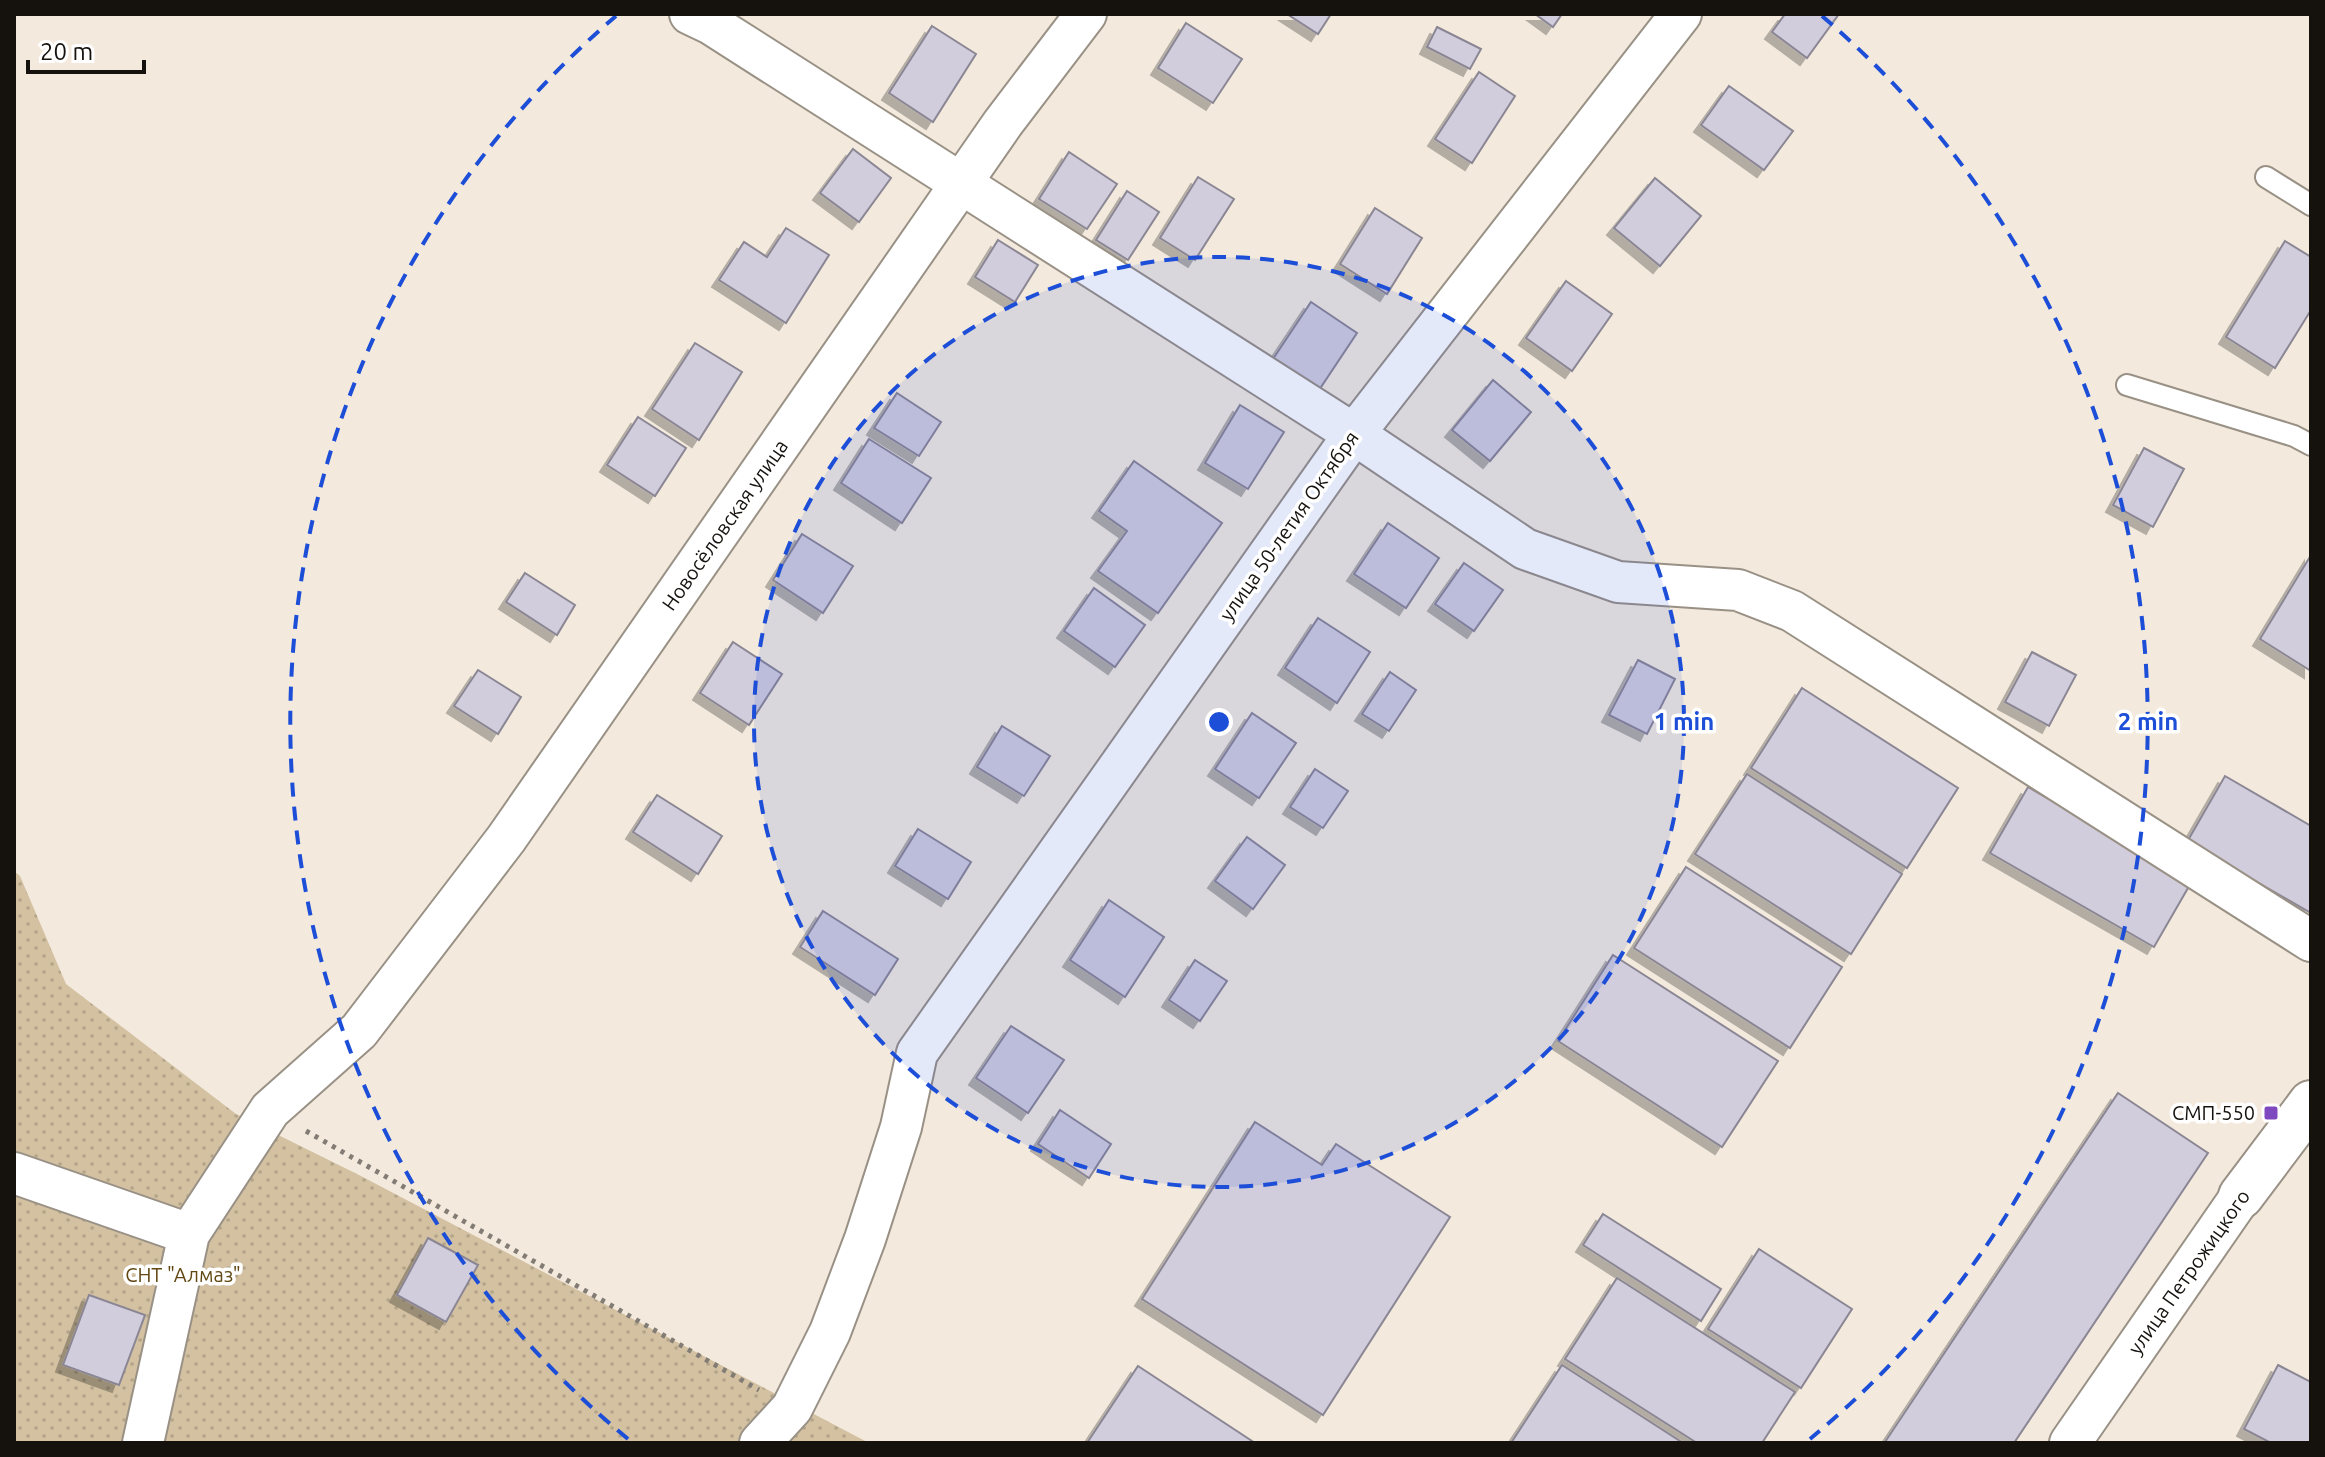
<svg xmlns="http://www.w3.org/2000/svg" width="2325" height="1457" font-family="Ubuntu,sans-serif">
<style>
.grass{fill:url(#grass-dots)}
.building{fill:#d2cddc;stroke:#8b8694;stroke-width:2;filter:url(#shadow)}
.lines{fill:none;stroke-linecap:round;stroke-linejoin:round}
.lane-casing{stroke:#999185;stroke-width:24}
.street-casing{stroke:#999185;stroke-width:44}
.secondary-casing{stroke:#999185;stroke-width:48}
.path{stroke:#827c74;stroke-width:5;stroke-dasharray:4 6;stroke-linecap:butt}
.lane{stroke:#fff;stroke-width:20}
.street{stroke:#fff;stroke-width:40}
.secondary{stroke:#fff;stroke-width:44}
.ring{fill:none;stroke:#1d4ed8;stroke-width:4;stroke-dasharray:14 10}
.poi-dot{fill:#7e48bf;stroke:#fff;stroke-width:3}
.labels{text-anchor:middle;stroke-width:7;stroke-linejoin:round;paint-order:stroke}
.street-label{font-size:20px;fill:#15120e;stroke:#fff}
.poi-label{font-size:20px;fill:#15120e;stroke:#fff;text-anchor:end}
.park-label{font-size:20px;fill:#624812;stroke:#fff}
.centre{fill:#1d4ed8;stroke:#fff;stroke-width:4}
.ring-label{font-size:24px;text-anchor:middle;font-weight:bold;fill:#1d4ed8;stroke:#fff;stroke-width:7;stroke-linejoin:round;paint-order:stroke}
</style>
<defs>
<pattern id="grass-dots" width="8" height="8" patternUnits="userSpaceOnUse" patternTransform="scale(2)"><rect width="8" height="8" fill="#d3c1a2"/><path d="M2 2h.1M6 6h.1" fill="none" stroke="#b4a58a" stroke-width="1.8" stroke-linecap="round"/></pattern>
<filter id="shadow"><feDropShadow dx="-7" dy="7" stdDeviation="0" flood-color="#0004"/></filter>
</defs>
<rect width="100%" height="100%" fill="#f3eadd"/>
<polygon class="grass" points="14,871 20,876 66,984 236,1114 359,1175 869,1443 14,1443"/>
<g class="building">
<polygon points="1287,14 1331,14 1318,34"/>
<polygon points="1535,14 1562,14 1553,27"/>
<polygon points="1785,14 1839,14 1807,58 1772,32"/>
<polygon points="1186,23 1242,59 1213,103 1158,68"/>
<polygon points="932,26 976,54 933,122 889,93"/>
<polygon points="1437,27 1481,49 1470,69 1427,47"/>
<polygon points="1479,72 1515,96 1472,163 1435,139"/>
<polygon points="1729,86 1793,131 1764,170 1701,125"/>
<polygon points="853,149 891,178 859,222 820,193"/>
<polygon points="1069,152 1117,184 1087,229 1039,199"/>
<polygon points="1198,177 1234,199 1195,260 1160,238"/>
<polygon points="1655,178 1701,216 1660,266 1614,228"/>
<polygon points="1127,191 1159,212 1128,260 1096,240"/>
<polygon points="1375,208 1422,238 1387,294 1340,264"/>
<polygon points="786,228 829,255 786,323 719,280 744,242 767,257"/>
<polygon points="998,240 1038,265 1015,302 975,277"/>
<polygon points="2285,241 2311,257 2311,310 2275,368 2226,337"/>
<polygon points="1566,281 1612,314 1572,371 1526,338"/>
<polygon points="1311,302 1357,333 1319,390 1273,359"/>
<polygon points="695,343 742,372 699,440 652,409"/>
<polygon points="1493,380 1531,412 1490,461 1452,430"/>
<polygon points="897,393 941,422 919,456 874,428"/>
<polygon points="1240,405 1284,432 1248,489 1205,463"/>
<polygon points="638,417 686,448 655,496 607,465"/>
<polygon points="869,439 931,478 902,523 841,483"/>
<polygon points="2144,448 2184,469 2153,527 2113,505"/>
<polygon points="1134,461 1222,523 1158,613 1098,571 1127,531 1099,511"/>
<polygon points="1388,523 1439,558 1406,608 1354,574"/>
<polygon points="802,534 853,566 823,613 773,580"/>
<polygon points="2311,555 2311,671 2260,639"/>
<polygon points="1464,563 1503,590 1474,631 1435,604"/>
<polygon points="525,573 575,605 557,635 506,602"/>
<polygon points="1094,588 1145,625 1115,667 1064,631"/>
<polygon points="1318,618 1370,652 1337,703 1285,668"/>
<polygon points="733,642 782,674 749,725 700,693"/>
<polygon points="2032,652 2076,675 2049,726 2005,702"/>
<polygon points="1638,660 1675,679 1647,734 1609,715"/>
<polygon points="478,670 521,697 498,734 454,706"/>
<polygon points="1390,672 1416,690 1389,731 1362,714"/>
<polygon points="1802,688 1958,788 1907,868 1751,768"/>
<polygon points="1252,713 1296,743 1259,798 1215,769"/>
<polygon points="1002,726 1050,756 1024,796 977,767"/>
<polygon points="1315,769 1348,791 1323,828 1290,807"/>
<polygon points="1747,774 1902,874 1851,954 1695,854"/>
<polygon points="2225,776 2311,826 2311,913 2187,842"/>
<polygon points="2028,787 2192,881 2154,947 1990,853"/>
<polygon points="657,795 722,836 698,874 633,832"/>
<polygon points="918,829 971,862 948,899 895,866"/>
<polygon points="1247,837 1285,865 1253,909 1215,881"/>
<polygon points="1686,867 1842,967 1790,1048 1634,948"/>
<polygon points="1109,900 1164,937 1125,997 1070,960"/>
<polygon points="823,911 898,959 875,995 800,947"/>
<polygon points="1613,955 1778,1061 1722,1147 1558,1041"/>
<polygon points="1195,960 1227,981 1200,1021 1169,1000"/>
<polygon points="1011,1026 1064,1060 1028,1113 976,1078"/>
<polygon points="2118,1093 2208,1153 2014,1443 1887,1443 1885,1442"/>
<polygon points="1060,1110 1111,1144 1089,1178 1038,1144"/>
<polygon points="1255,1122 1322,1165 1336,1144 1450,1217 1323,1415 1142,1299"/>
<polygon points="1603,1214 1721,1289 1701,1321 1583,1245"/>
<polygon points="428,1238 478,1265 446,1322 397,1295"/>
<polygon points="1759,1249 1852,1309 1801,1388 1708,1329"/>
<polygon points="1617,1278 1795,1392 1762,1443 1697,1443 1565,1359"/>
<polygon points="89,1295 145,1315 119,1385 63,1365"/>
<polygon points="1562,1365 1683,1443 1511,1443"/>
<polygon points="2278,1365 2311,1382 2311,1443 2271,1443 2244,1429"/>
<polygon points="1138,1366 1255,1443 1087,1443"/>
</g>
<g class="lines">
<defs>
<g id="lane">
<polyline points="2266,177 2311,205"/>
<polyline points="2127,385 2294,436 2311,445"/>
</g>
<g id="street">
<polyline points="690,14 711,24 1354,434 1525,549 1618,582 1738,590 1792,611 2311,941"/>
<polyline points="14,1173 189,1234"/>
<polyline points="143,1443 189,1234 270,1110 359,1031 506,839 1003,123 1086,14"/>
<polyline points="760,1443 792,1408 830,1332 865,1239 901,1127 917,1053 1354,434 1681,14"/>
<polyline points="2070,1443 2241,1196"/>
</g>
<polyline id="secondary" points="2241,1196 2311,1103"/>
</defs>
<use href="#lane" class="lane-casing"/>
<use href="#street" class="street-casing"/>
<use href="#secondary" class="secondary-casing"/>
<polyline class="path" points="306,1131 759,1390"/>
<use href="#lane" class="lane"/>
<use href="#street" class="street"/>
<use href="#secondary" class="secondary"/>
</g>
<circle cx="1219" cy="722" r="465" fill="#1d4ed8" fill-opacity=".12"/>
<g class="ring">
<circle cx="1219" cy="722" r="465"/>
<path d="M628 1439A929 929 0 0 1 616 16M1822 16A929 929 0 0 1 1810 1439"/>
</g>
<rect class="poi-dot" x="2263" y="1105" width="16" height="16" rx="4"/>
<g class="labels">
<g class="street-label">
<text transform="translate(725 525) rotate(-55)" y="7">Новосёловская улица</text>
<text transform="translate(1289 526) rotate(-55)" y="7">улица 50-летия Октября</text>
<text transform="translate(2189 1272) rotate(-55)" y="7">улица Петрожицкого</text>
</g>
<g class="poi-label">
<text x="2255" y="1120">СМП-550</text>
</g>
<g class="park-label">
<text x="183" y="1282">СНТ "Алмаз"</text>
</g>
</g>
<circle cx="1219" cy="722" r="12" class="centre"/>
<g class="ring-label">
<text x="1684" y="730">1 min</text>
<text x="2148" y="730">2 min</text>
</g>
<rect width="2325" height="1457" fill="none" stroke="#15120e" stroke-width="32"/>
<path d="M28 60v12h116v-12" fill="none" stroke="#15120e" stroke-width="4"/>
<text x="40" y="60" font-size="24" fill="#15120e" stroke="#ffffff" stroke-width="6" paint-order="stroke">20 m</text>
</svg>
